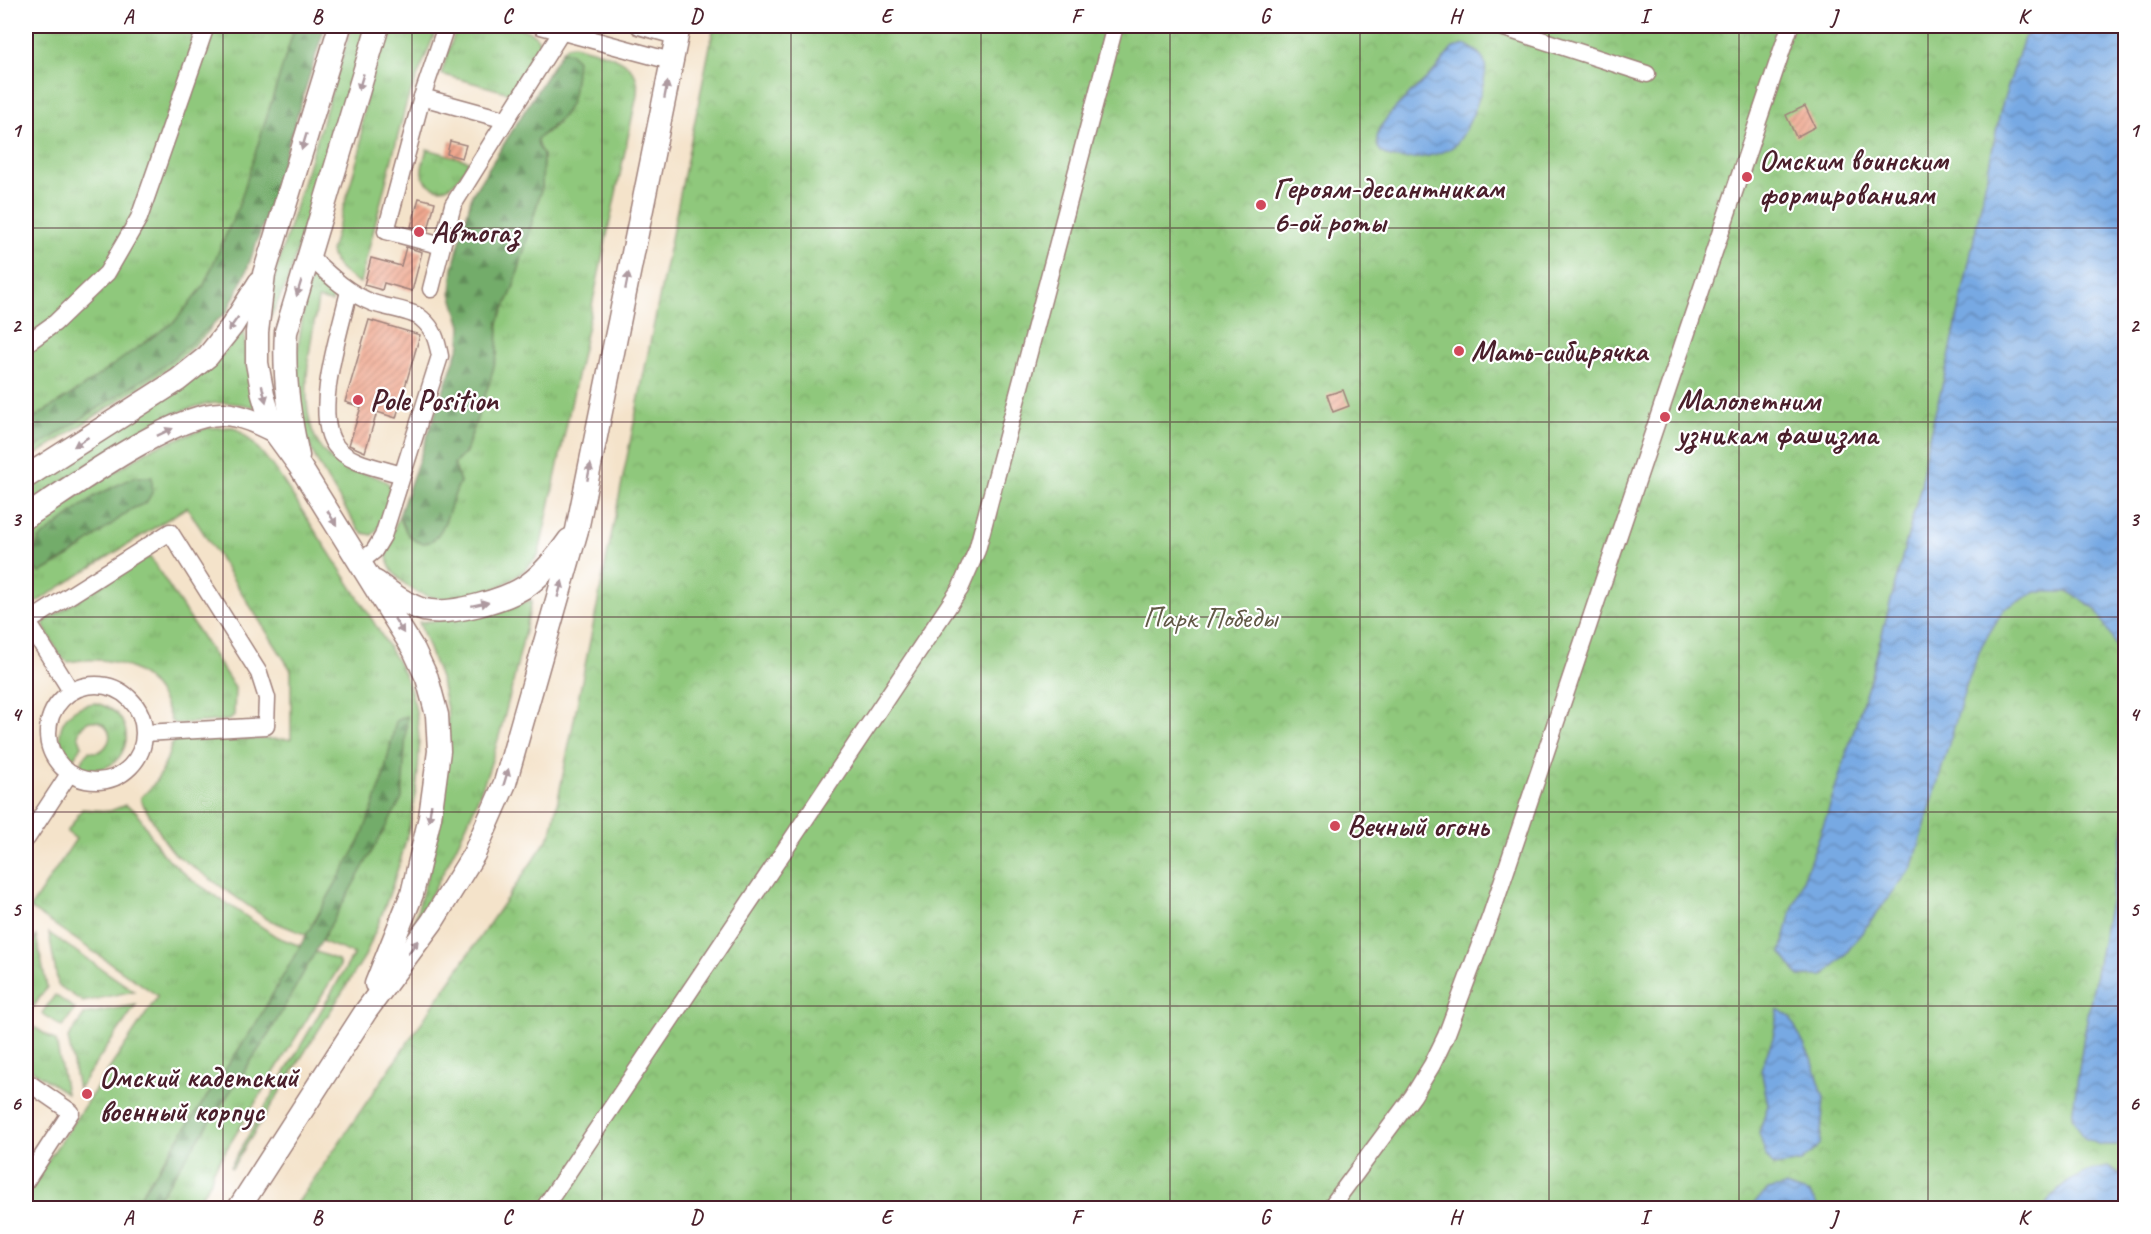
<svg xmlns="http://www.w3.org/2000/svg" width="2151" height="1234" font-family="Caveat,sans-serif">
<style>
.grass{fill:url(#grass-tufts);stroke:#6c7453;stroke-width:1.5}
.forest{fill:url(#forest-firs);stroke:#5e664b;stroke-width:1.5}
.park{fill:url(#park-crowns);stroke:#6c7453;stroke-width:1.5}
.water{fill:url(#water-waves);stroke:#606487;stroke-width:1.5}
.building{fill:url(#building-hatch)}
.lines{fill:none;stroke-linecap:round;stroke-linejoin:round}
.minor-casing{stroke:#9f817a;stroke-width:19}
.major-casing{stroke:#9f817a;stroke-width:25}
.minor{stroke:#fff;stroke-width:16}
.major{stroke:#fff;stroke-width:22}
.oneway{fill:#ae9aa0}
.grid{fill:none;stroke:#4a1f2b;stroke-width:1.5;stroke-opacity:0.55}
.poi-dot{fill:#d1495b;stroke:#fff;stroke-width:2}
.labels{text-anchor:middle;stroke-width:4.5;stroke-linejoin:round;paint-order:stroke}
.poi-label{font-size:30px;font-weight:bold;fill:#4a1f2b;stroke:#fff;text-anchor:start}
.park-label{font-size:30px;fill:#625a47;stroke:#fff}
.neatline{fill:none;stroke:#4a1f2b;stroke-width:2}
.grid-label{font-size:20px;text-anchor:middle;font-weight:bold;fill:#4a1f2b}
</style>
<defs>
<pattern id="grass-tufts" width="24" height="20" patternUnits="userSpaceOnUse" patternTransform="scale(1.5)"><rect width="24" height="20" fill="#8fc87b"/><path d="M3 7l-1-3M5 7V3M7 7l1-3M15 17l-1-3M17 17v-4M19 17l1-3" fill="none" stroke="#7dab6a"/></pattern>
<pattern id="forest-firs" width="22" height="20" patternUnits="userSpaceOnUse" patternTransform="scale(1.5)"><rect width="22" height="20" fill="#73ac6b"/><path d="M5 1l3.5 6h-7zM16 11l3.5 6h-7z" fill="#608b58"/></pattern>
<pattern id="park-crowns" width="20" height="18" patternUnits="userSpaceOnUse" patternTransform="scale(1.5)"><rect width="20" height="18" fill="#8fc87b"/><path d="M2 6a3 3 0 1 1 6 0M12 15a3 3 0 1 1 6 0" fill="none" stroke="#7dab6a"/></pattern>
<pattern id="water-waves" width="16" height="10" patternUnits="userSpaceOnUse" patternTransform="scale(1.5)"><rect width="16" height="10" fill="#77a9e3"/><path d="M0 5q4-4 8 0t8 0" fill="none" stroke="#6489b8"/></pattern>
<pattern id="building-hatch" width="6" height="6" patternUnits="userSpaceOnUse" patternTransform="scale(1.5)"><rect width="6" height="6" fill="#f0a88f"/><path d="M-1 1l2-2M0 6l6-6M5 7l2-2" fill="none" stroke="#c48875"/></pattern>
</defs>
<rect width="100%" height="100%" fill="#fff"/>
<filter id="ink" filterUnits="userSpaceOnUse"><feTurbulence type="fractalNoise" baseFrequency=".0167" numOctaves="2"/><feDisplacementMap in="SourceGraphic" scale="12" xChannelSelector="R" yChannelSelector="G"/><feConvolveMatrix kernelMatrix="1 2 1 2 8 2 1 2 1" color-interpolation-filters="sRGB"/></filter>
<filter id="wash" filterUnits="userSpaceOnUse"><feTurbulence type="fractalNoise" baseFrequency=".008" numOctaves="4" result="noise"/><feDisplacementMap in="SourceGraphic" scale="24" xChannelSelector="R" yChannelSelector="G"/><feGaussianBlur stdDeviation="1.35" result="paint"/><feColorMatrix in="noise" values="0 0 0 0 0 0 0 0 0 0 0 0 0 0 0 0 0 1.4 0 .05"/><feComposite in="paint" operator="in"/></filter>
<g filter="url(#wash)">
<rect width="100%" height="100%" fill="#f4e3ca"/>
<g class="grass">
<polygon points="26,26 322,26 223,310 207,333 169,368 26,461"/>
<polygon points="352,26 367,26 287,283 269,320 274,279 279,261"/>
<path d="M388 26H438L406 104 360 283C345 274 334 268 331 251L361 147 362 120 367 94Z"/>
<path d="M457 26C475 26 550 18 539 53 534 67 524 81 517 95L441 74Z"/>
<path d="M573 45C593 51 632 56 637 81 638 85 637 91 637 95L539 554C514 591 439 617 404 583 399 579 392 572 389 565 383 551 394 530 399 516L407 533 456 489 460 482 454 464 466 452 497 355 498 322 513 289 542 187 543 155 538 146 537 139 558 123 571 53 562 51 567 46Z"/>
<path d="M427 149 469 161C462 175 448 198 430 185 426 182 423 178 422 173 421 166 425 156 427 149Z"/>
<path d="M317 276 332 285 334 293 332 302 318 299C311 346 288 434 338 464 354 474 374 472 389 484 391 498 383 526 372 535L363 533 357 527C335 491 307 453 298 411 293 384 296 355 301 328 303 311 305 294 311 278Z"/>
<path d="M244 331 247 364 260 409C219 395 192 406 154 422L26 505V488L174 392 216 361Z"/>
<path d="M233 427C266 446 297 504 319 537 341 571 364 605 385 641 391 652 400 664 405 676 442 757 398 879 365 956L232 1168 230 1167 354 954 267 919 175 854 166 843 141 801V797C159 783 166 764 172 743L177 740 291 739V670L187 507 27 608 26 607V529L152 448 207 428Z"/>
<path d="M150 557 235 688 234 715 230 720 176 724 171 721C157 670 117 653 68 662L61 657 44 627V622L144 558Z"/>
<path d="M532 600C519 657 507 714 489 769 470 824 443 876 413 926L433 856 441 810 448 714 441 681 419 622C459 619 495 613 532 600Z"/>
<path d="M95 703C149 715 126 785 78 766L89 751C96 753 102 752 106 746 121 727 86 706 78 735L82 746 71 762C49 736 62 707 95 703Z"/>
<polygon points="125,805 136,811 161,852 192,880 277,937 338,960 340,966 213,1171 211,1181 194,1208 26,1208 26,1193 158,996 30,908 76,839 67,832 82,809 110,811"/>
<polygon points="49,933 134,991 83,1002 58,985"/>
<polygon points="36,936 47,987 30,1012 26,1012 26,952"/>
<polygon points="55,995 75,1009 62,1027 42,1013"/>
<polygon points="136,1005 78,1089 68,1038 85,1014"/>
<polygon points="31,1025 56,1041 66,1093 26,1066 26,1026"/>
</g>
<g class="forest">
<polygon points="295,26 325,26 264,222 246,272 227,312 160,369 26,454 26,423 78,390 175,321 203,287 239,205"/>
<path d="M562 51 571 53 577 60C573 104 574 111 537 139L538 146 543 155 542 187 513 289 498 322 497 355 490 381 465 453 454 464 460 482C451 497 445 545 423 543 408 542 404 527 399 516L460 344 461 326 451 293 453 268 472 195Z"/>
<polygon points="134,477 152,477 152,493 146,503 132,509 71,555 40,573 31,567 32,554 40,538 95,496"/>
<polygon points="407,716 402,798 269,1034 152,1208 132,1208 255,1025 361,839 382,782 396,721"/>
</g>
<polygon class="park" points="714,26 2125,26 2125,1208 294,1208 551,834"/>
<g class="water">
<polygon points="2033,26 2125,26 2125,663 2096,609 2069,592 2036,592 2004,609 1982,645 1966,686 1913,866 1844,956 1823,976 1799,976 1781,953 1789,919 1827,815 1871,676 1921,485 1926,449 1949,358 2001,108 2024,38"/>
<path d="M1466 45C1475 50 1482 54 1485 64 1489 80 1467 133 1455 145 1441 158 1367 172 1378 134 1383 114 1418 88 1433 72 1440 65 1446 55 1453 48Z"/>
<polygon points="2125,825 2125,1141 2123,1145 2100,1145 2084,1138 2072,1116 2084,1035"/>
<polygon points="1778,1009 1790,1017 1813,1062 1824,1098 1820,1145 1801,1162 1774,1166 1766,1156 1759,1133 1768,1105 1761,1069 1773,1038"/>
<path d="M2109 1167 2125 1177V1208H2048L2046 1204C2062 1183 2082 1170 2109 1167Z"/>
<polygon points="1785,1186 1810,1194 1819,1208 1753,1208 1753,1204 1768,1190"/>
</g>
<g id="blocks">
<g class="building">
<polygon points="1805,106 1815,127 1796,137 1786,115"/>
<polygon points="450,141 466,145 462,158 447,154"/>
<polygon points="419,198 435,202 428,231 411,227"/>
<polygon points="406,247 422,252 412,291 384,283 382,290 364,285 371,258 401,266"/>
<polygon points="369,320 420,335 396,418 377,412 365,452 349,445 361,407 345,402"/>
<polygon points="1343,390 1349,406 1333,412 1327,395"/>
</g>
</g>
</g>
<g filter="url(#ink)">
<use href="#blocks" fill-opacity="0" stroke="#9f817a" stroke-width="1.5"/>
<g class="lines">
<defs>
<g id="minor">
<polyline points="446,26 422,97 506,120 562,31 563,26"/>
<polyline points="541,26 671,61"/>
<polyline points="639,26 676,36"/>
<polyline points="1498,26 1647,74"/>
<polyline points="422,97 386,231 442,246 453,205 506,120"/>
<path d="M309 256C328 274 347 293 373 303 386 308 412 310 422 319 434 329 437 341 440 356L383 536 374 551 360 562"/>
<polyline points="431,289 442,246"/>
<path d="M349 291C341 328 312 413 335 445 348 464 381 468 402 475"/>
<polyline points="26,344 55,323 107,273 139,218 206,26"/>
<polyline points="26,619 71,691"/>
<polyline points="28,622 170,532 259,673 267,698 266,726 145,733"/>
<circle cx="96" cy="733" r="48"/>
<polyline points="27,838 69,774"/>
<polyline points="26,1081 71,1112 26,1181"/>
<polyline points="544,1208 960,589 977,550 1115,26"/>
<polyline points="1330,1208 1413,1096 1432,1065 1446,1036 1491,915 1790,26"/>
</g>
<g id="major">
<polyline points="340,26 264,274 257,332 257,363 263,395 274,431 301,468 414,650 427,678 437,715 439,751 430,817 412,894 376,984"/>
<path d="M298 456C289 415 283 375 286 332L378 26"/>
<polyline points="26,477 178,380 208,356 232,326 259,283"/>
<path d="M26 517C69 489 173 412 223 414 242 415 258 423 274 431"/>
<path d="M376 582C391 593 406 605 424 610 449 616 508 600 529 584 545 572 557 557 569 540"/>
<polyline points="239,1208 366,1011 432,922 474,854 505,783 577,530 679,26"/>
</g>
</defs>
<use href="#minor" class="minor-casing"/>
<use href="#major" class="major-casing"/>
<use href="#minor" class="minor"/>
<use href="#major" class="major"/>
</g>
<defs><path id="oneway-solid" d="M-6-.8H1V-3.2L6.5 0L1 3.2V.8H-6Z" transform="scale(1.5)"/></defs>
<g class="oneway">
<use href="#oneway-solid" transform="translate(361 82) rotate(107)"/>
<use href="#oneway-solid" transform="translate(666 90) rotate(-79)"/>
<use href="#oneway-solid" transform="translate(304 142) rotate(107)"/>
<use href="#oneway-solid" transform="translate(627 281) rotate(-79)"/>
<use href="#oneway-solid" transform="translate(299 288) rotate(107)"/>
<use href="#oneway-solid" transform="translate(233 324) rotate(126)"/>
<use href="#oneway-solid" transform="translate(264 394) rotate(76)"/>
<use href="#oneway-solid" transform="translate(165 432) rotate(-25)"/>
<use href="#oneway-solid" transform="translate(81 442) rotate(147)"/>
<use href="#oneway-solid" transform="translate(589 472) rotate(-79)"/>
<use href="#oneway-solid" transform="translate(332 518) rotate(58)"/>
<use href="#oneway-solid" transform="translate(560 589) rotate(-74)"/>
<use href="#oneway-solid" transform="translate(480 604) rotate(-12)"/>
<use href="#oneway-solid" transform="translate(399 626) rotate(58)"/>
<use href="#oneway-solid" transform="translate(506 777) rotate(-73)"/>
<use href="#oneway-solid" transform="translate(430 813) rotate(99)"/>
<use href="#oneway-solid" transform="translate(413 947) rotate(-53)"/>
</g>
</g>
<path class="grid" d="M223 26V1208M412 26V1208M602 26V1208M791 26V1208M981 26V1208M1170 26V1208M1360 26V1208M1549 26V1208M1739 26V1208M1928 26V1208M26 228H2126M26 422H2126M26 617H2126M26 812H2126M26 1006H2126"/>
<g class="poi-dot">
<circle cx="1747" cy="177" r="6"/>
<circle cx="1261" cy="205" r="6"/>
<circle cx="419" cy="232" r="6"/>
<circle cx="1459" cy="351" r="6"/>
<circle cx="358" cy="400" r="6"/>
<circle cx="1665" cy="417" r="6"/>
<circle cx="1335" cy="826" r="6"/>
<circle cx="87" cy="1094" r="6"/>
</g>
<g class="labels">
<g class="poi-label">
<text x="1759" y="170">Омским воинским<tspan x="1759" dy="34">формированиям</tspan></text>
<text x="1273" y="198">Героям-десантникам<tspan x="1273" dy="34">6-ой роты</tspan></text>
<text x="431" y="242">Автогаз</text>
<text x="1471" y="361">Мать-сибирячка</text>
<text x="370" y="410">Pole Position</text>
<text x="1677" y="410">Малолетним<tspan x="1677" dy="34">узникам фашизма</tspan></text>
<text x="1347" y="836">Вечный огонь</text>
<text x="99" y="1087">Омский кадетский<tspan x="99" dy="34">военный корпус</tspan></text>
</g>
<g class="park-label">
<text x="1210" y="627">Парк Победы</text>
</g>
</g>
<rect width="2151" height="1234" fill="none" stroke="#fff" stroke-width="66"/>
<rect x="33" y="33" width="2085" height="1168" class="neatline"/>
<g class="grid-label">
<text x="128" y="23">A</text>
<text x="317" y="23">B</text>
<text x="507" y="23">C</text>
<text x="696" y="23">D</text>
<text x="886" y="23">E</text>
<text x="1076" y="23">F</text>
<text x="1265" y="23">G</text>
<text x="1455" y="23">H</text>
<text x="1644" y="23">I</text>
<text x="1834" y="23">J</text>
<text x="2023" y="23">K</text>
<text x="16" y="137">1</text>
<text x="2134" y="137">1</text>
<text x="16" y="332">2</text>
<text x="2134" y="332">2</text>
<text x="16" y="526">3</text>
<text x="2134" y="526">3</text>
<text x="16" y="721">4</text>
<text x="2134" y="721">4</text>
<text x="16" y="916">5</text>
<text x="2134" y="916">5</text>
<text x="16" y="1110">6</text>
<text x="2134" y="1110">6</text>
<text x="128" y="1224">A</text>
<text x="317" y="1224">B</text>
<text x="507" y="1224">C</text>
<text x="696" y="1224">D</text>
<text x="886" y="1224">E</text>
<text x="1076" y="1224">F</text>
<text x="1265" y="1224">G</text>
<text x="1455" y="1224">H</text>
<text x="1644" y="1224">I</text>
<text x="1834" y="1224">J</text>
<text x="2023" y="1224">K</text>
</g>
</svg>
